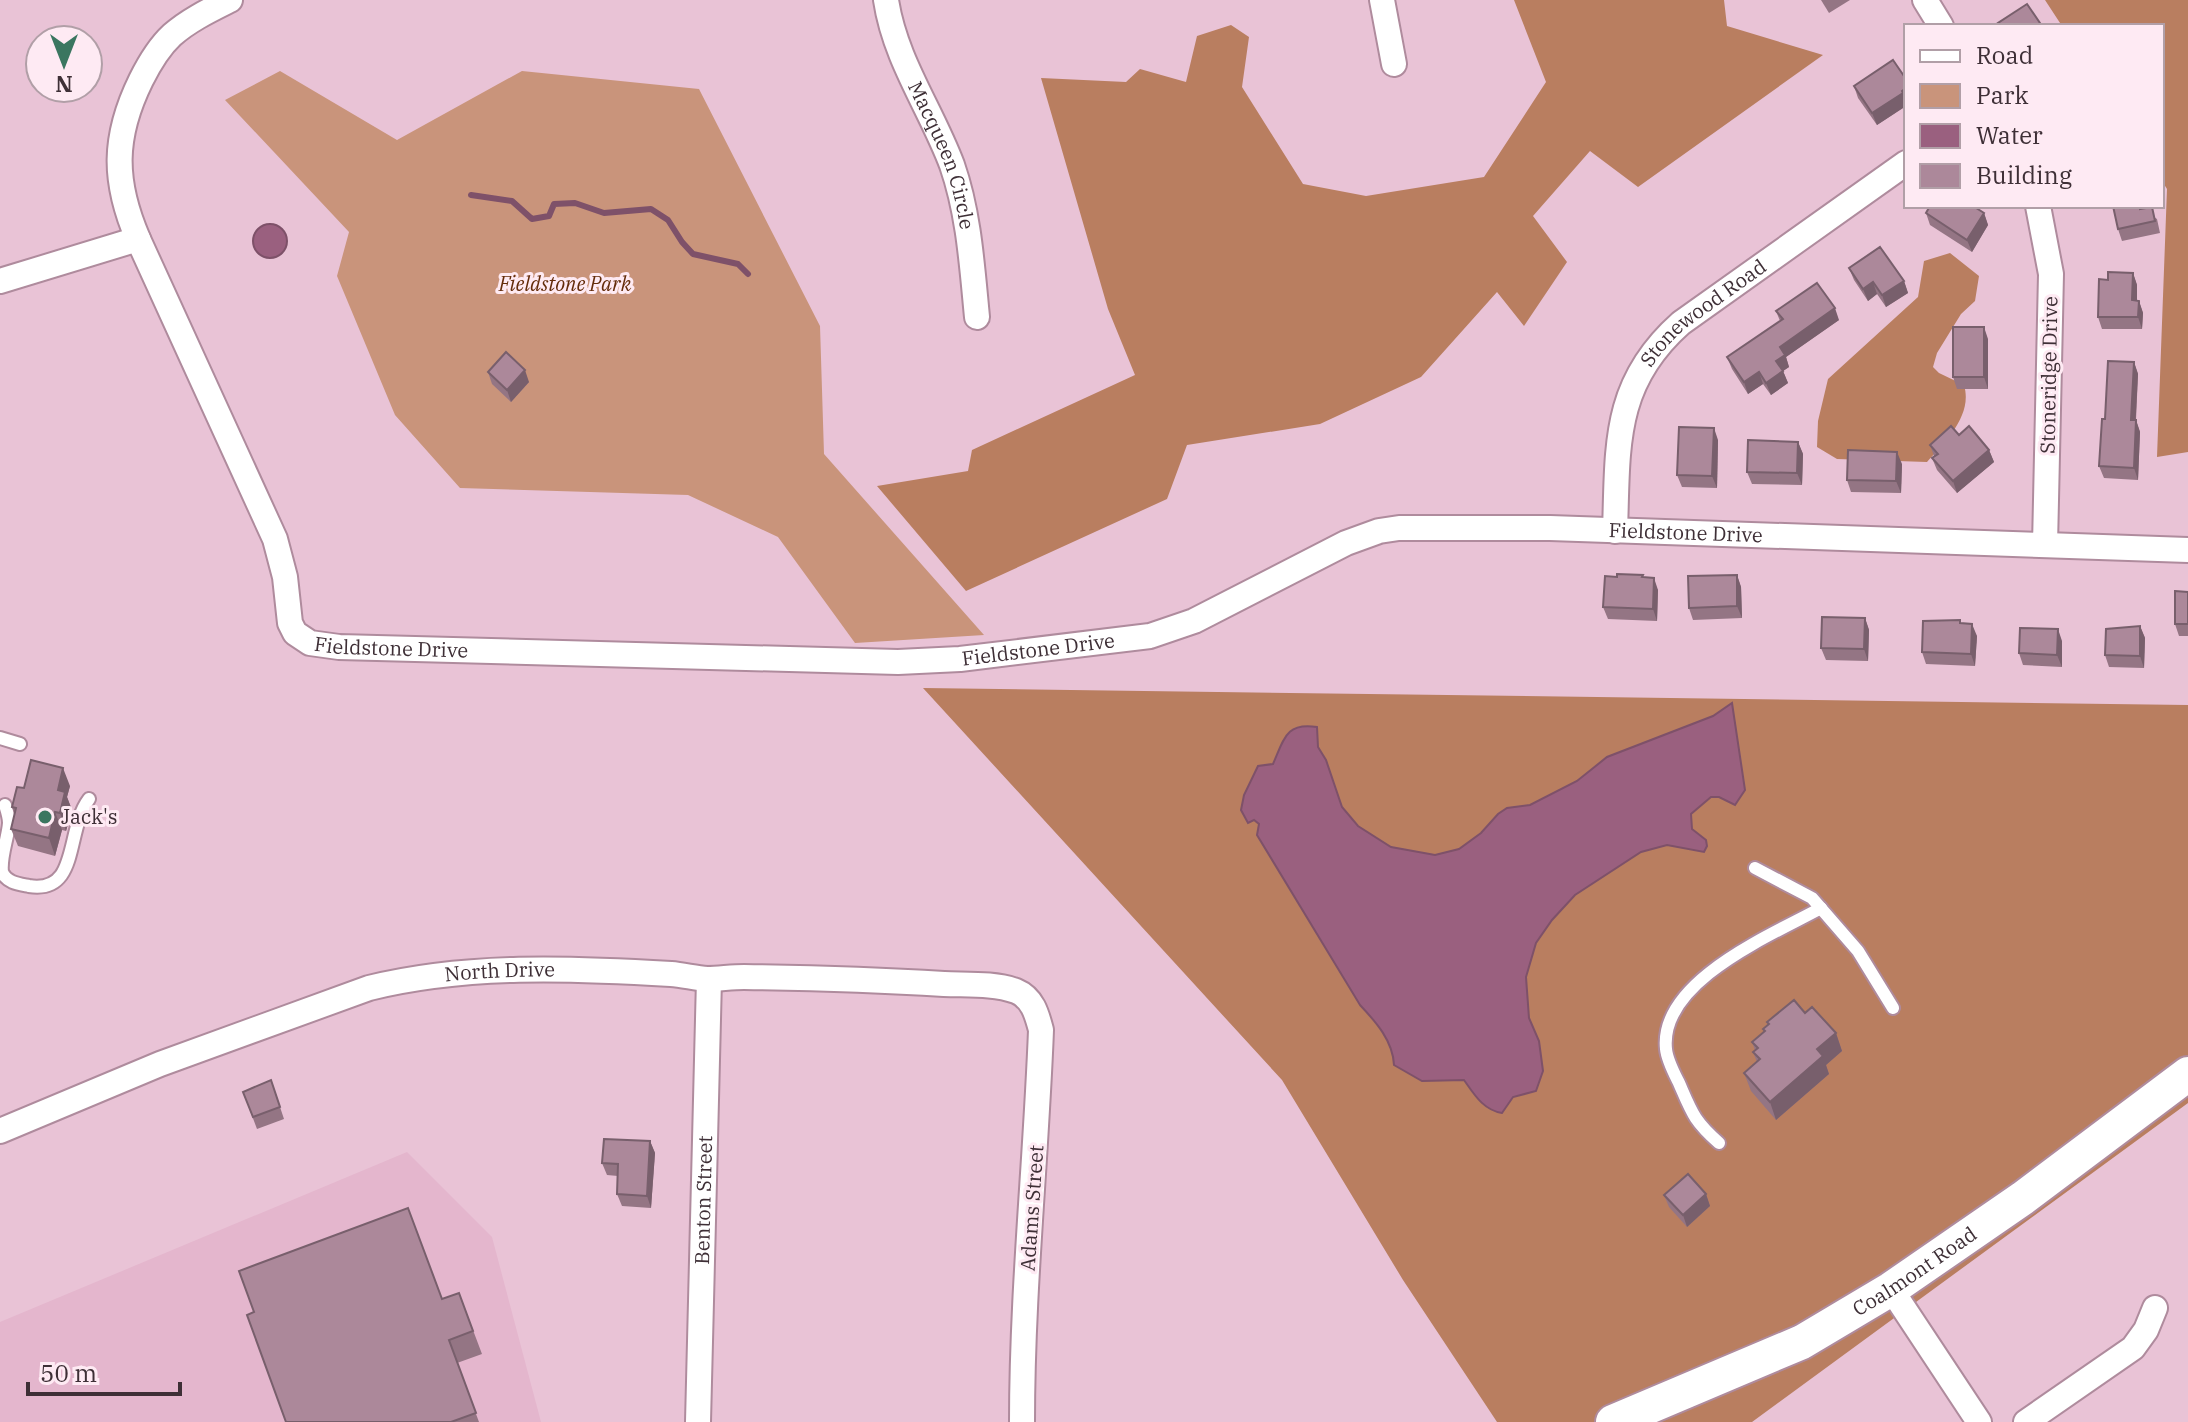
<svg xmlns="http://www.w3.org/2000/svg" width="2188" height="1422" font-family="'IBM Plex Serif',serif">
<style>
.built{fill:#e4b6cd}
.green{fill:#c9947b}
.forest{fill:#b97e60}
.water{fill:#9a607f;stroke:#7e5169;stroke-width:2}
.lines{fill:none;stroke-linecap:round;stroke-linejoin:round}
.stream{stroke:#7e5169;stroke-width:6}
.lane-casing{stroke:#af8b9d;stroke-width:16}
.street-casing{stroke:#af8b9d;stroke-width:28}
.secondary-casing{stroke:#af8b9d;stroke-width:38}
.lane{stroke:#fff;stroke-width:12}
.street{stroke:#fff;stroke-width:24}
.secondary{stroke:#fff;stroke-width:34}
.wall{fill:#947584}
.shaded-wall{fill:#785f6c}
.building{fill:#ac889a;stroke:#785f6c;stroke-width:2}
.poi-dot{fill:#3b7660;stroke:#feeaf3;stroke-width:3}
.labels{text-anchor:middle;stroke-width:6;stroke-linejoin:round;paint-order:stroke}
.street-label{font-size:20px;fill:#3e2f36;stroke:#feeaf3}
.park-label{font-size:20px;font-style:italic;fill:#642c0a;stroke:#feeaf3}
.poi-label{font-size:20px;fill:#3e2f36;stroke:#feeaf3;text-anchor:start}
</style>
<rect width="100%" height="100%" fill="#e9c3d6"/>
<polygon class="built" points="407,1152 492,1237 541,1422 0,1422 0,1322"/>
<polygon class="green" points="280,71 397,140 522,71 699,89 820,326 824,454 984,635 855,643 778,537 688,495 460,488 395,415 337,276 349,232 225,100"/>
<g class="forest">
<polygon points="1514,0 1724,0 1727,26 1823,55 1638,187 1590,151 1533,216 1567,262 1524,326 1497,292 1421,377 1320,424 1187,445 1167,499 966,591 877,486 968,471 972,450 1135,375 1108,309 1041,78 1126,82 1140,69 1186,82 1197,36 1231,25 1249,37 1242,87 1303,184 1366,196 1484,177 1546,82"/>
<polygon points="2045,0 2188,0 2188,452 2157,457 2167,189 2162,181 2162,26 2062,26"/>
<path d="M1950 253 1979 276 1975 301 1961 314 1937 353 1933 367 1939 373 1964 385C1973 415 1946 441 1927 462L1837 459 1817 447 1818 421 1828 379 1918 297 1924 261Z"/>
<polygon points="923,688 2188,705 2188,1103 1752,1422 1497,1422 1403,1280 1282,1080"/>
</g>
<g class="water">
<circle cx="270" cy="241" r="17"/>
<path d="M1732 703 1745 790 1735 805 1719 797H1711L1691 814 1692 829 1706 840 1707 846 1704 852 1667 845 1641 852 1575 895 1552 920 1536 943 1526 977 1529 1018 1539 1041 1543 1071 1536 1091 1513 1097 1502 1113C1483 1110 1474 1094 1464 1080L1422 1081 1394 1065C1393 1041 1376 1022 1360 1005L1257 835 1259 824 1254 820 1248 823 1241 810 1244 795 1258 766 1273 764C1284 739 1286 722 1317 727L1318 747 1326 760 1342 807 1358 826 1391 847 1435 855 1459 849 1481 833 1498 814 1507 808 1530 805 1577 781 1607 757 1713 716Z"/>
</g>
<g class="lines">
<polyline class="stream" points="471,195 512,201 532,219 549,216 554,204 575,203 604,213 651,209 668,220 682,242 693,254 738,264 748,274"/>
<defs>
<g id="lane">
<polyline points="0,738 20,744"/>
<path d="M5 805C7 811 9 817 9 823 8 838 0 857 2 872 7 883 19 884 29 886 80 894 65 831 89 799"/>
<polyline points="1755,868 1812,898 1858,951 1893,1008"/>
<path d="M1719 1143C1694 1121 1692 1113 1679 1083 1674 1073 1667 1060 1666 1049 1659 981 1772 935 1821 908"/>
</g>
<g id="street">
<path id="s1" d="M230 0C210 10 189 20 172 35 159 47 149 64 141 80 113 137 113 181 138 239L275 539 285 577 290 623 295 633 310 643 339 647 898 662 960 659 1150 636 1194 621 1346 543 1379 531 1399 528H1550L2188 550"/>
<path id="s2" d="M886 0C895 60 931 109 952 165 969 214 972 266 977 317"/>
<polyline points="1382,0 1394,64"/>
<polyline points="1925,0 1941,26"/>
<polyline points="2038,206 2051,274 2045,545"/>
<polyline points="0,281 138,239"/>
<path id="s3" d="M1615 531C1618 447 1612 384 1681 323L1906 163"/>
<path id="s4" d="M0 1131 160 1064 369 988C466 964 571 968 671 974 683 975 695 978 707 979 719 979 731 977 744 977 810 978 877 980 944 984 967 985 994 983 1016 991 1033 998 1037 1015 1041 1030 1036 1161 1022 1291 1022 1422"/>
<polyline points="1891,1289 1979,1422"/>
<path id="s5" d="M698 1422 709 979"/>
<polyline points="2026,1422 2133,1348 2146,1330 2155,1308"/>
</g>
<g id="secondary">
<path id="s6" d="M1613 1422 1802 1342 1891 1289 2023 1198 2188 1074"/>
</g>
</defs>
<use href="#lane" class="lane-casing"/>
<use href="#street" class="street-casing"/>
<use href="#secondary" class="secondary-casing"/>
<use href="#lane" class="lane"/>
<use href="#street" class="street"/>
<use href="#secondary" class="secondary"/>
</g>
<g class="wall">
<polygon points="1821,0 1850,0 1829,13"/>
<polygon points="1906,79 1906,106 1877,125 1858,98 1854,86"/>
<polygon points="2113,206 2142,206 2142,209 2157,219 2160,233 2122,241 2118,229"/>
<polygon points="1926,213 1984,213 1988,225 1972,252 1930,225"/>
<polygon points="1849,268 1904,281 1908,293 1886,307 1877,294 1868,301 1854,280"/>
<polygon points="2133,273 2137,285 2137,301 2139,301 2143,313 2142,329 2102,329 2098,317 2108,280"/>
<polygon points="1776,311 1839,320 1786,357 1789,367 1783,371 1788,383 1771,395 1763,384 1748,394 1732,369 1727,357 1780,321"/>
<polygon points="1988,339 1988,389 1957,389 1953,377"/>
<polygon points="2134,362 2138,374 2136,420 2140,432 2138,480 2104,478 2099,466 2105,419"/>
<polygon points="488,372 529,382 511,402 492,384"/>
<polygon points="1959,435 1989,450 1994,462 1957,493 1937,470 1932,458 1934,456 1930,445"/>
<polygon points="1718,440 1717,488 1682,487 1677,475"/>
<polygon points="1798,442 1803,454 1802,485 1752,484 1747,472"/>
<polygon points="1902,464 1901,493 1851,492 1847,480"/>
<polygon points="1737,575 1741,587 1742,618 1693,620 1689,608"/>
<polygon points="1644,577 1658,590 1657,621 1608,619 1603,607"/>
<polygon points="2188,592 2188,636 2179,636 2175,624"/>
<polygon points="1865,618 1869,630 1868,661 1826,660 1821,648"/>
<polygon points="1962,623 1977,636 1975,666 1926,664 1922,652"/>
<polygon points="2140,626 2145,638 2144,668 2109,667 2105,655"/>
<polygon points="2062,641 2062,667 2023,665 2019,653"/>
<polygon points="70,786 67,797 72,810 66,831 62,830 55,856 18,846 11,829 15,815 12,807 24,788"/>
<polygon points="1805,1013 1836,1033 1842,1051 1826,1065 1829,1074 1776,1120 1751,1091 1744,1073 1757,1062 1753,1052 1755,1050 1752,1042 1764,1032 1763,1029"/>
<polygon points="271,1080 284,1119 257,1129 243,1092"/>
<polygon points="650,1141 655,1153 651,1208 622,1206 617,1194 618,1176 607,1175 602,1163"/>
<polygon points="1706,1194 1710,1206 1687,1227 1669,1207 1664,1195"/>
<polygon points="459,1293 482,1354 457,1363 479,1422 286,1422 442,1299"/>
</g>
<g class="shaded-wall">
<polygon points="1906,88 1906,106 1877,125 1872,113"/>
<polygon points="1984,213 1988,225 1972,252 1967,240"/>
<polygon points="2133,273 2137,285 2137,312 2132,300"/>
<polygon points="1904,281 1908,293 1886,307 1882,295"/>
<polygon points="1873,282 1877,294 1868,301 1863,289"/>
<polygon points="2139,301 2143,313 2142,329 2138,317"/>
<polygon points="1835,308 1839,320 1786,357 1789,367 1780,373 1776,361 1780,347"/>
<polygon points="1984,327 1988,339 1988,389 1984,377"/>
<polygon points="2134,362 2138,374 2135,432 2131,420"/>
<polygon points="525,370 529,382 511,402 507,390"/>
<polygon points="1783,371 1788,383 1771,395 1766,383"/>
<polygon points="1759,372 1763,384 1748,394 1744,382"/>
<polygon points="2136,420 2140,432 2138,480 2134,468"/>
<polygon points="1714,428 1718,440 1717,488 1712,476"/>
<polygon points="1798,442 1803,454 1802,485 1797,473"/>
<polygon points="1989,450 1994,462 1957,493 1953,481"/>
<polygon points="1897,452 1902,464 1901,493 1896,481"/>
<polygon points="1737,575 1741,587 1742,618 1737,606"/>
<polygon points="1654,578 1658,590 1657,621 1653,609"/>
<polygon points="1865,618 1869,630 1868,661 1864,649"/>
<polygon points="1972,624 1977,636 1975,666 1971,654"/>
<polygon points="2140,626 2145,638 2144,668 2140,656"/>
<polygon points="2058,629 2062,641 2062,667 2057,655"/>
<polygon points="63,768 70,786 67,797 72,810 66,831 60,813 58,790"/>
<polygon points="55,812 62,830 55,856 49,838"/>
<polygon points="1836,1033 1842,1051 1826,1065 1829,1074 1776,1120 1770,1102 1817,1049"/>
<polygon points="650,1141 655,1153 651,1208 647,1196"/>
<polygon points="1706,1194 1710,1206 1687,1227 1683,1215"/>
</g>
<g class="building">
<polygon points="2027,4 2042,26 2001,26 1998,23"/>
<polygon points="1893,60 1906,79 1906,88 1902,91 1903,93 1872,113 1854,86"/>
<polygon points="1930,206 1973,206 1984,213 1967,240 1926,213"/>
<polygon points="2113,206 2140,206 2140,209 2152,207 2155,221 2118,229"/>
<polygon points="1880,247 1904,281 1882,295 1873,282 1863,289 1849,268"/>
<polygon points="2108,272 2133,273 2132,300 2139,301 2138,317 2098,317 2099,279 2108,280"/>
<polygon points="1817,283 1835,308 1780,347 1785,355 1776,361 1783,371 1766,383 1759,372 1744,382 1727,357 1783,319 1776,311"/>
<rect x="1953" y="327" width="31" height="50"/>
<polygon points="506,352 525,370 507,390 488,372"/>
<polygon points="2108,361 2134,362 2131,420 2136,420 2134,468 2099,466 2102,419 2105,419"/>
<polygon points="1951,426 1959,435 1969,426 1989,450 1953,481 1932,458 1938,454 1930,445"/>
<polygon points="1679,427 1714,428 1712,476 1677,475"/>
<polygon points="1748,440 1798,442 1797,473 1747,472"/>
<polygon points="1848,450 1897,452 1896,481 1847,480"/>
<polygon points="1617,574 1643,575 1642,577 1654,578 1653,609 1603,607 1605,576 1617,577"/>
<polygon points="1737,575 1737,606 1689,608 1688,576"/>
<polygon points="2175,591 2188,592 2188,624 2175,624"/>
<polygon points="1822,617 1865,618 1864,649 1821,648"/>
<polygon points="1960,620 1960,623 1972,624 1971,654 1922,652 1923,621"/>
<polygon points="2140,626 2140,656 2105,655 2106,629"/>
<polygon points="2020,628 2058,629 2057,655 2019,653"/>
<polygon points="31,760 63,768 58,790 65,792 60,813 55,812 49,838 11,829 16,808 12,807 17,787 24,788"/>
<polygon points="1794,1000 1805,1013 1812,1007 1836,1033 1817,1049 1823,1056 1770,1102 1744,1073 1760,1059 1753,1052 1758,1048 1752,1042 1765,1031 1763,1029 1769,1024 1767,1022"/>
<polygon points="271,1080 280,1107 253,1117 243,1092"/>
<polygon points="604,1139 650,1141 647,1196 617,1194 618,1164 602,1163"/>
<polygon points="1688,1174 1706,1194 1683,1215 1664,1195"/>
<polygon points="408,1208 442,1299 459,1293 473,1331 449,1340 476,1413 451,1422 286,1422 247,1315 254,1312 239,1271"/>
</g>
<circle class="poi-dot" cx="45" cy="817" r="8"/>
<g class="labels">
<g class="street-label">
<text dy="7" stroke="none"><textPath href="#s2" startOffset="166">Macqueen Circle</textPath></text>
<text dy="7" stroke="none"><textPath href="#s3" startOffset="250">Stonewood Road</textPath></text>
<text transform="translate(2049 375) rotate(-89)" y="7">Stoneridge Drive</text>
<text dy="7" stroke="none"><textPath href="#s1" startOffset="2134">Fieldstone Drive</textPath></text>
<text dy="7" stroke="none"><textPath href="#s1" startOffset="814">Fieldstone Drive</textPath></text>
<text dy="7" stroke="none"><textPath href="#s1" startOffset="1462">Fieldstone Drive</textPath></text>
<text dy="7" stroke="none"><textPath href="#s4" startOffset="528">North Drive</textPath></text>
<text dy="7" stroke="none"><textPath href="#s5" startOffset="222">Benton Street</textPath></text>
<text transform="translate(1032 1208) rotate(-86)" y="7">Adams Street</text>
<text dy="7" stroke="none"><textPath href="#s6" startOffset="338">Coalmont Road</textPath></text>
</g>
<g class="park-label">
<text x="565" y="291">Fieldstone Park</text>
</g>
<g class="poi-label">
<text x="61" y="824">Jack's</text>
</g>
</g>
<rect x="1904" y="24" width="260" height="184" fill="#feeaf3" stroke="#b19fa7" stroke-width="2"/>
<rect x="1920" y="50" width="40" height="12" fill="#ffffff" stroke="#b19fa7" stroke-width="2"/>
<text x="1976" y="64" font-size="24" fill="#3e2f36">Road</text>
<rect x="1920" y="84" width="40" height="24" fill="#c9947b" stroke="#b19fa7" stroke-width="2"/>
<text x="1976" y="104" font-size="24" fill="#3e2f36">Park</text>
<rect x="1920" y="124" width="40" height="24" fill="#9a607f" stroke="#b19fa7" stroke-width="2"/>
<text x="1976" y="144" font-size="24" fill="#3e2f36">Water</text>
<rect x="1920" y="164" width="40" height="24" fill="#ac889a" stroke="#b19fa7" stroke-width="2"/>
<text x="1976" y="184" font-size="24" fill="#3e2f36">Building</text>
<g transform="translate(64 64) rotate(180)"><circle r="38" fill="#feeaf3" stroke="#b19fa7" stroke-width="2"/>
<path d="M0-6L14 30L0 20L-14 30Z" fill="#3b7660"/>
<text y="-12" font-size="22" font-weight="bold" text-anchor="middle" fill="#3e2f36">N</text>
</g>
<path d="M28 1382v12h152v-12" fill="none" stroke="#3e2f36" stroke-width="4"/>
<text x="40" y="1382" font-size="24" fill="#3e2f36" stroke="#feeaf3" stroke-width="6" paint-order="stroke">50 m</text>
</svg>
